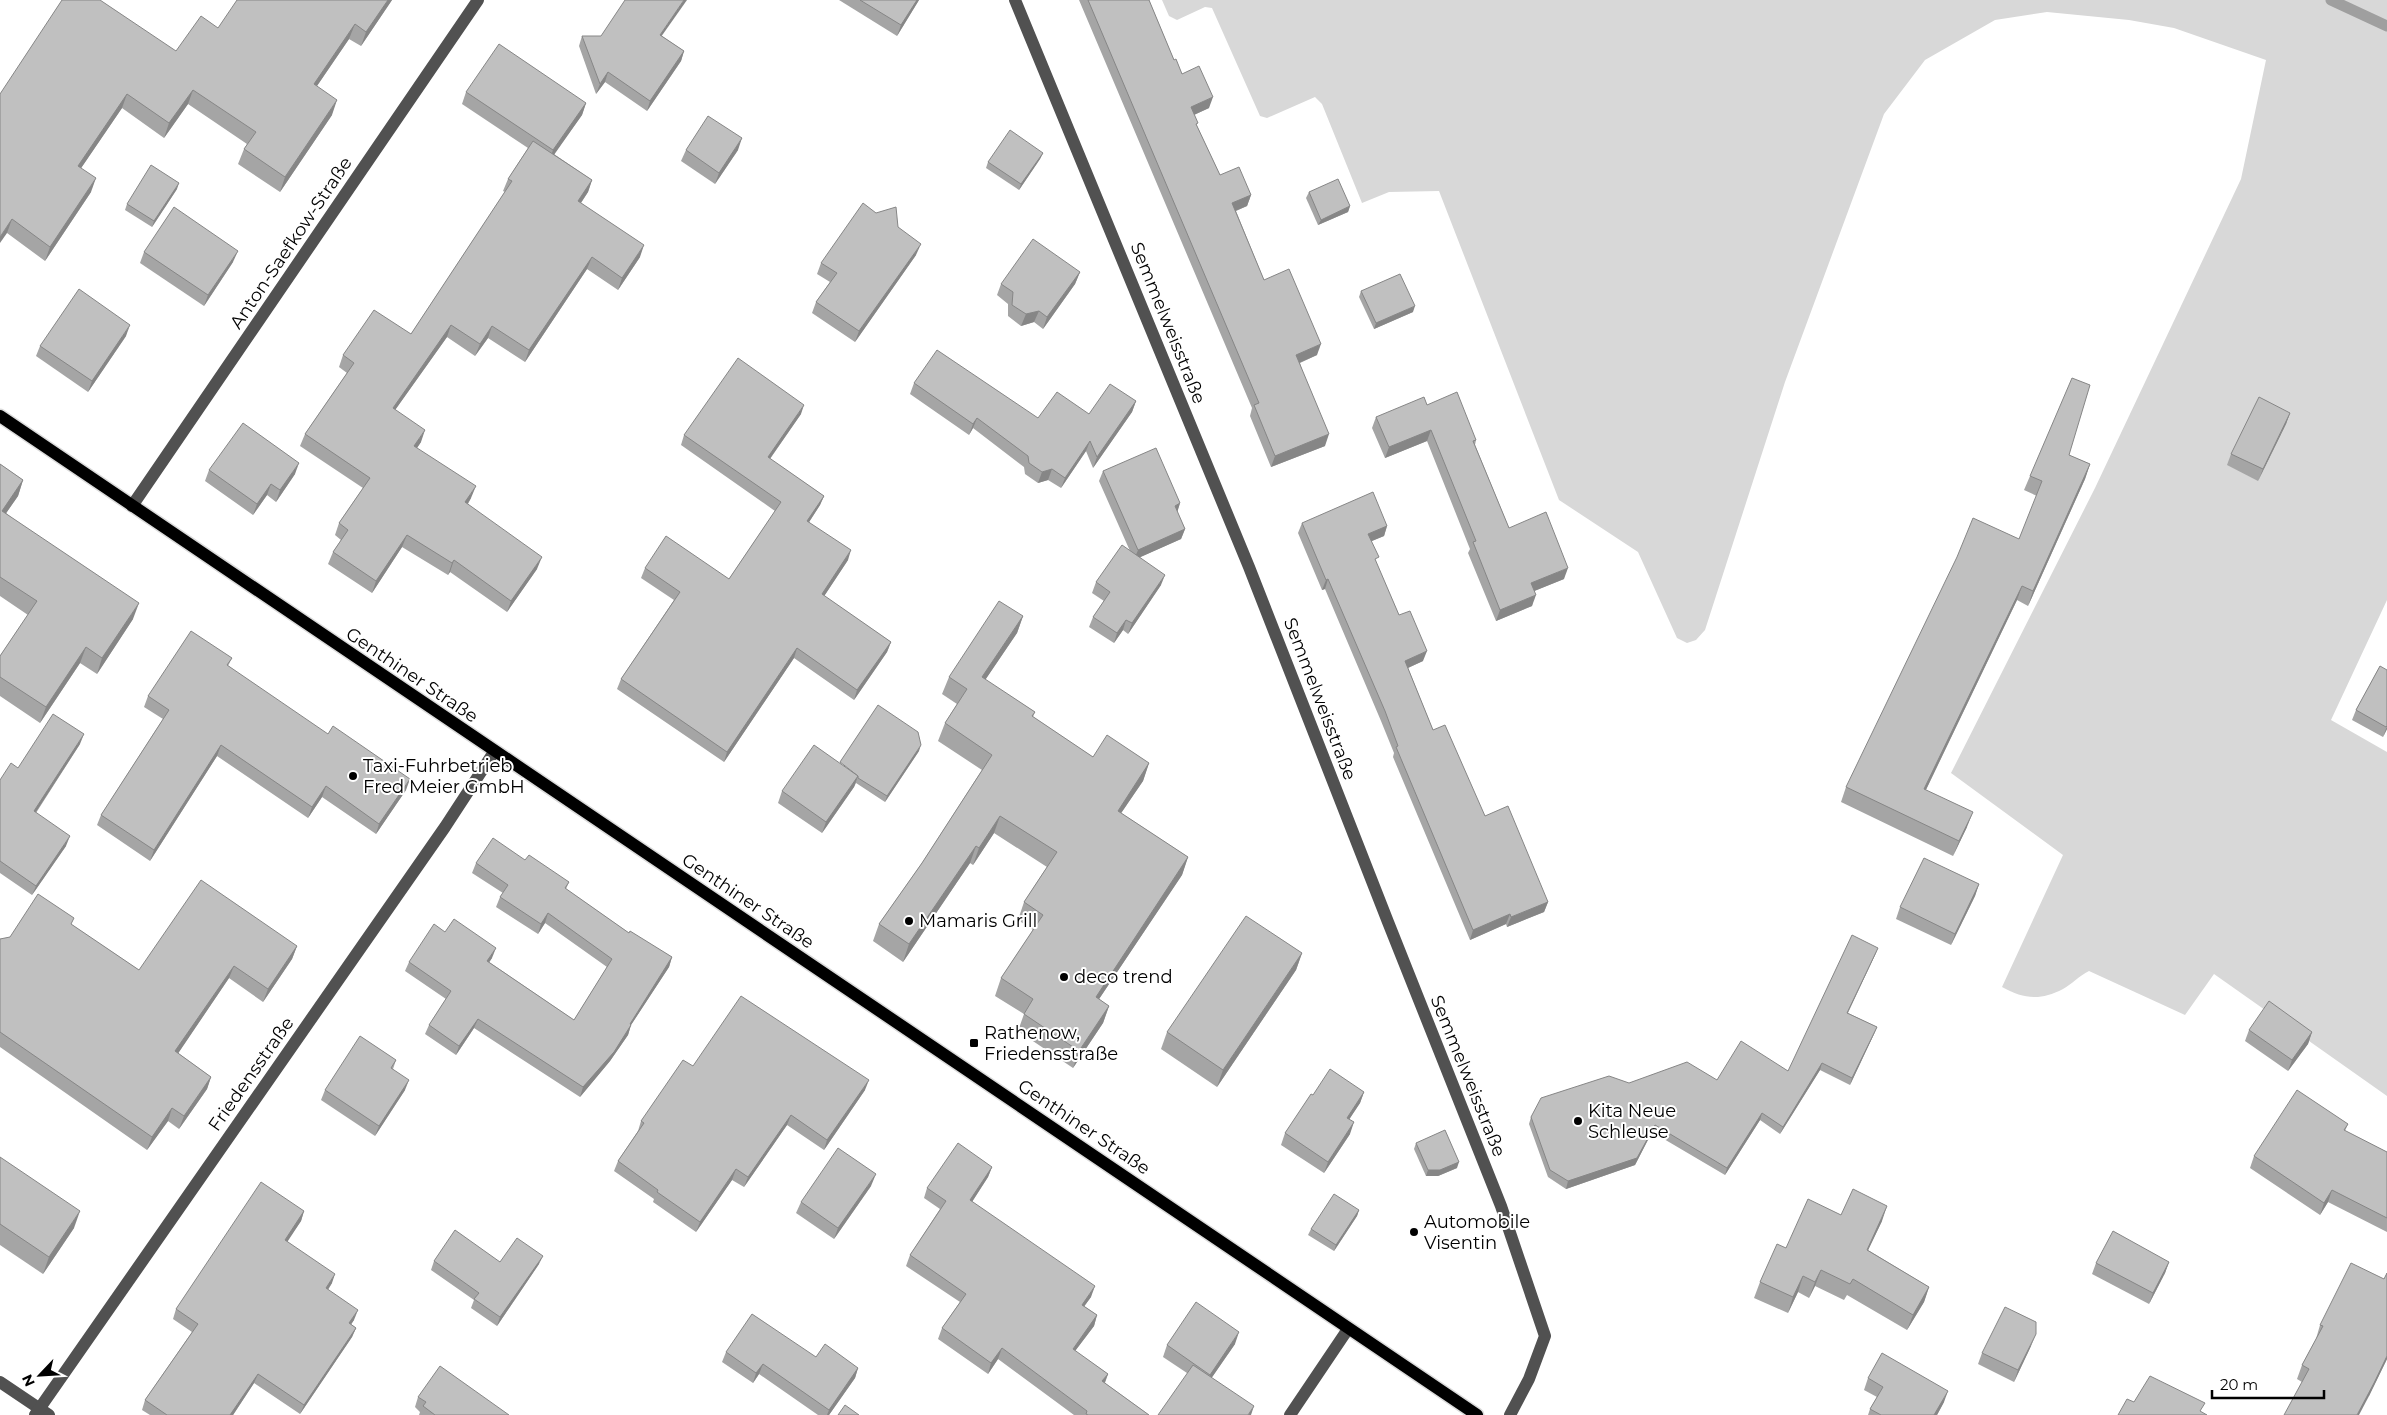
<svg xmlns="http://www.w3.org/2000/svg" width="2387" height="1415" font-family="Montserrat,sans-serif">
<style>
.green{fill:#d8d8d8}
.lines{fill:none;stroke-linecap:round;stroke-linejoin:round}
.stream{stroke:#9f9f9f;stroke-width:11}
.major-casing{stroke:#dbdbdb;stroke-width:15}
.minor{stroke:#515151;stroke-width:12}
.major{stroke:#000;stroke-width:12}
.wall{fill:#a5a5a5}
.shaded-wall{fill:#868686}
.building{fill:#c0c0c0;stroke:#868686}
.poi-dot{fill:#000;stroke:#fff;stroke-width:2}
.labels{text-anchor:middle;stroke-width:4;stroke-linejoin:round;paint-order:stroke}
.street-label{font-size:18px;fill:#000;stroke:#fff}
.poi-label{font-size:18px;fill:#000;stroke:#fff;text-anchor:start}
</style>
<rect width="100%" height="100%" fill="#fff"/>
<path class="green" d="M1162 0H2387V600L2331 720 2387 752V1096L2214 974 2185 1015 2089 971C2079 976 2072 984 2063 989 2040 1001 2024 999 2002 987L2063 855 1951 773 2095 488 2241 179 2266 60 2174 28 2129 20 2047 12 1995 20 1925 60 1884 114 1785 382 1705 630 1696 640 1687 643 1677 638 1638 552 1559 500 1439 191 1389 192 1362 203 1322 104 1315 97 1267 118 1260 116 1212 8 1205 7 1177 20 1169 16Z"/>
<g class="lines">
<polyline class="stream" points="2331,0 2387,26"/>
<defs>
<polyline id="major" points="0,416 1477,1415"/>
</defs>
<use href="#major" class="major-casing"/>
<g class="minor">
<polyline points="1015,0 1249,567 1388,922 1501,1206 1545,1336 1529,1379 1510,1415"/>
<polyline points="132,506 478,0"/>
<polyline points="0,1382 49,1415"/>
<polyline points="35,1415 445,827 494,752"/>
<polyline points="1290,1415 1348,1329"/>
</g>
<use href="#major" class="major"/>
</g>
<g class="wall">
<polygon points="288,0 392,0 361,46 349,39 317,86 332,115 280,192 238,164 244,149 247,144 188,104 164,138 122,108 81,168 91,192 45,261 7,233 0,94 176,51 218,28"/>
<polygon points="839,0 919,0 897,36"/>
<polygon points="1079,0 1149,0 1174,60 1182,74 1209,108 1194,115 1197,126 1220,175 1251,195 1247,206 1236,211 1264,280 1317,355 1300,363 1325,446 1271,467 1250,416 1252,408"/>
<polygon points="582,36 662,36 684,51 681,61 647,111 605,82 596,94 579,46"/>
<polygon points="466,92 586,103 582,115 554,154 592,180 588,192 581,203 640,257 618,290 587,269 525,362 488,338 475,356 447,337 395,410 421,442 417,448 471,498 468,504 537,569 507,612 450,572 448,575 402,547 372,593 328,564 333,552 341,540 335,535 339,523 363,488 300,446 305,434 347,373 339,367 343,355 411,334 505,192 503,191 508,179 528,148 462,104"/>
<polygon points="686,150 738,150 715,184 681,161"/>
<polygon points="1043,153 1040,159 1019,190 986,168 988,162"/>
<polygon points="177,189 152,227 125,210 127,204"/>
<polygon points="1309,192 1350,206 1348,212 1318,225 1306,198"/>
<polygon points="898,227 916,255 855,342 812,313 816,302 830,282 817,274 821,263"/>
<polygon points="144,252 233,262 204,306 140,263"/>
<polygon points="1080,272 1075,284 1043,329 1034,322 1021,326 1008,316 1008,304 997,295 1001,284"/>
<polygon points="1361,291 1413,312 1374,329 1359,297"/>
<polygon points="126,336 88,392 36,356 40,346"/>
<polygon points="914,383 1038,418 1089,414 1136,401 1132,412 1093,468 1086,451 1061,488 1048,480 1038,483 1025,474 1024,467 973,428 969,435 910,394"/>
<polygon points="1427,405 1476,440 1475,445 1509,528 1564,579 1534,591 1532,606 1496,621 1468,553 1470,549 1427,441 1385,458 1372,428 1376,417"/>
<polygon points="2290,413 2286,424 2258,481 2227,465 2231,454"/>
<polygon points="801,414 770,459 824,496 820,505 809,522 848,560 824,596 891,642 887,652 854,700 794,658 724,762 617,689 621,679 674,600 641,578 645,568 729,579 775,511 681,445 684,435"/>
<polygon points="2069,455 2090,464 2085,479 2028,606 2017,600 1926,790 1967,827 1953,856 1841,802 1846,787 2019,539 2037,496 2024,490 2030,476"/>
<polygon points="0,464 23,480 18,496 6,513 133,619 97,674 80,663 40,723 0,696 0,656 28,615 0,596"/>
<polygon points="209,470 295,474 276,502 267,495 253,515 205,481"/>
<polygon points="1103,471 1180,503 1177,512 1185,529 1181,539 1140,557 1161,585 1128,634 1123,630 1114,643 1089,627 1093,617 1104,601 1092,593 1096,582 1130,551 1099,481"/>
<polygon points="1302,523 1387,526 1384,536 1371,541 1376,563 1399,615 1423,661 1408,668 1433,730 1485,816 1548,902 1544,912 1507,927 1506,924 1470,940 1393,757 1394,753 1381,721 1325,589 1322,590 1298,533"/>
<polygon points="1023,616 1017,633 985,680 1035,712 1033,717 1093,757 1149,763 1143,781 1121,813 1188,857 1182,875 1099,999 1109,1006 1103,1023 1073,1068 1018,1031 1024,1014 995,996 1001,978 1033,930 1018,920 1024,902 1047,867 994,833 973,865 970,863 903,962 873,941 879,924 922,863 982,770 938,741 945,723 957,704 942,694 949,677"/>
<polygon points="232,658 228,666 406,790 376,834 322,797 308,818 217,756 150,861 97,825 101,815 163,719 144,707 148,696"/>
<polygon points="2380,666 2387,729 2383,737 2352,720 2356,710"/>
<polygon points="80,744 36,813 66,846 32,895 0,873 0,780 18,768"/>
<polygon points="919,751 885,802 856,783 854,787 822,833 778,803 782,791"/>
<polygon points="525,860 569,882 566,889 629,933 672,957 669,967 631,1025 628,1035 610,1061 580,1097 474,1028 456,1055 425,1034 429,1025 446,999 405,971 409,962 445,932 492,958 489,962 574,1020 607,967 545,923 538,934 496,907 500,897 503,893 472,873 476,863"/>
<polygon points="1979,884 1975,896 1951,945 1896,919 1900,907"/>
<polygon points="72,925 139,970 297,946 292,959 263,1002 229,978 178,1053 211,1077 207,1089 179,1129 168,1121 147,1150 0,1047 0,939"/>
<polygon points="1878,948 1875,955 1848,1013 1877,1027 1874,1034 1850,1085 1820,1070 1780,1134 1760,1120 1725,1175 1652,1132 1635,1165 1566,1189 1548,1177 1529,1124 1531,1117 1717,1080 1788,1071"/>
<polygon points="1302,953 1296,970 1217,1087 1161,1049 1167,1032"/>
<polygon points="2249,1030 2312,1032 2308,1044 2288,1071 2245,1041"/>
<polygon points="396,1060 393,1069 405,1090 375,1136 321,1100 325,1090"/>
<polygon points="693,1066 865,1090 824,1150 787,1125 744,1187 732,1180 696,1232 653,1202 654,1199 614,1171 618,1161 638,1131 641,1121"/>
<polygon points="1364,1092 1360,1103 1349,1119 1350,1134 1324,1173 1281,1145 1285,1133 1313,1095"/>
<polygon points="2348,1124 2345,1131 2387,1152 2387,1232 2328,1202 2320,1215 2250,1168 2254,1156"/>
<polygon points="1416,1143 1457,1168 1438,1176 1426,1176 1414,1149"/>
<polygon points="0,1157 74,1228 43,1274 0,1245"/>
<polygon points="992,1167 988,1177 972,1202 1091,1297 1084,1306 1097,1315 1094,1326 1075,1351 1108,1374 1105,1383 1149,1415 1074,1415 998,1359 988,1374 938,1339 942,1328 960,1302 906,1266 910,1255 940,1209 924,1198 927,1188"/>
<polygon points="871,1186 834,1239 796,1213 801,1202"/>
<polygon points="1359,1210 1357,1216 1334,1251 1308,1235 1311,1229"/>
<polygon points="304,1211 301,1221 287,1241 332,1283 328,1290 354,1320 351,1324 356,1328 352,1337 300,1414 254,1383 233,1415 150,1415 142,1410 145,1400 192,1332 173,1319 176,1309"/>
<polygon points="1841,1215 1882,1221 1868,1250 1929,1287 1924,1302 1907,1330 1847,1295 1844,1300 1815,1286 1809,1298 1798,1292 1788,1313 1754,1298 1760,1282 1786,1248"/>
<polygon points="434,1261 500,1262 539,1264 497,1326 471,1308 474,1300 431,1270"/>
<polygon points="2169,1262 2165,1273 2149,1304 2092,1274 2096,1263"/>
<polygon points="2387,1273 2387,1359 2369,1396 2302,1382 2297,1379 2302,1365 2316,1339 2320,1325 2384,1279"/>
<polygon points="1235,1344 1212,1377 1187,1373 1163,1357 1167,1345"/>
<polygon points="2031,1346 2014,1382 1978,1364 1982,1353"/>
<polygon points="726,1352 816,1357 858,1368 855,1378 829,1415 818,1415 759,1374 753,1383 722,1362"/>
<polygon points="1868,1378 1944,1402 1937,1415 1868,1415 1870,1409 1877,1397 1864,1390"/>
<polygon points="418,1397 509,1415 419,1415 420,1412 415,1407"/>
</g>
<g class="shaded-wall">
<polygon points="388,0 392,0 361,46 366,32"/>
<polygon points="684,0 687,0 656,44 660,35"/>
<polygon points="917,0 919,0 897,36 901,25"/>
<polygon points="355,24 349,39 308,99 314,84"/>
<polygon points="684,51 681,61 647,111 650,101"/>
<polygon points="608,72 605,82 596,94 600,84"/>
<polygon points="193,90 188,104 164,138 169,123"/>
<polygon points="127,94 122,108 73,180 78,166"/>
<polygon points="1213,97 1209,108 1187,118 1191,107"/>
<polygon points="337,100 332,115 280,192 285,177"/>
<polygon points="586,103 582,115 549,162 553,150"/>
<polygon points="742,138 738,150 715,184 719,173"/>
<polygon points="1043,153 1040,159 1019,190 1021,184"/>
<polygon points="96,178 91,192 45,261 50,247"/>
<polygon points="592,180 588,192 574,213 578,201"/>
<polygon points="179,183 177,189 152,227 154,221"/>
<polygon points="1251,195 1247,206 1228,214 1232,203"/>
<polygon points="1350,206 1348,212 1318,225 1321,220"/>
<polygon points="12,219 7,233 0,243 0,237"/>
<polygon points="921,244 916,255 855,342 859,331"/>
<polygon points="644,245 640,257 618,290 622,278"/>
<polygon points="238,251 233,262 204,306 208,295"/>
<polygon points="592,257 587,269 525,362 529,350"/>
<polygon points="1080,272 1075,284 1043,329 1047,317"/>
<polygon points="1415,306 1413,312 1374,329 1376,323"/>
<polygon points="1039,311 1034,322 1021,326 1026,314"/>
<polygon points="130,325 126,336 88,392 92,381"/>
<polygon points="451,325 447,337 388,420 393,408"/>
<polygon points="492,326 488,338 475,356 480,344"/>
<polygon points="1321,344 1317,355 1292,366 1296,355"/>
<polygon points="1136,401 1132,412 1093,468 1097,457"/>
<polygon points="804,405 801,414 764,467 768,457"/>
<polygon points="2290,413 2286,424 2258,481 2263,469"/>
<polygon points="977,418 973,428 969,435 973,424"/>
<polygon points="425,430 421,442 410,458 414,446"/>
<polygon points="1431,430 1427,441 1385,458 1389,447"/>
<polygon points="1329,434 1325,446 1271,467 1275,456"/>
<polygon points="1090,441 1086,451 1061,488 1065,478"/>
<polygon points="299,463 295,474 276,502 280,490"/>
<polygon points="2090,464 2085,479 2028,606 2033,591"/>
<polygon points="1052,469 1048,480 1038,483 1042,472"/>
<polygon points="23,480 18,496 0,522 2,511"/>
<polygon points="271,484 267,495 253,515 257,504"/>
<polygon points="476,486 471,498 461,514 465,502"/>
<polygon points="824,496 820,505 804,530 807,521"/>
<polygon points="1180,503 1177,513 1175,506"/>
<polygon points="1387,526 1384,536 1365,544 1368,534"/>
<polygon points="1185,529 1181,539 1134,560 1138,550"/>
<polygon points="407,535 402,547 372,593 376,581"/>
<polygon points="851,550 848,560 819,604 822,594"/>
<polygon points="542,557 537,569 507,612 511,601"/>
<polygon points="454,560 450,572 448,575 452,563"/>
<polygon points="1568,568 1564,579 1527,594 1531,583"/>
<polygon points="1165,575 1161,585 1128,634 1132,623"/>
<polygon points="1328,579 1325,589 1322,590 1326,580"/>
<polygon points="2022,586 2017,600 1919,804 1924,789"/>
<polygon points="1536,595 1532,606 1496,621 1500,610"/>
<polygon points="139,603 133,619 97,674 102,658"/>
<polygon points="1023,616 1017,633 975,695 982,677"/>
<polygon points="1126,620 1123,630 1114,643 1117,633"/>
<polygon points="891,642 887,652 854,700 857,690"/>
<polygon points="86,647 80,663 40,723 46,707"/>
<polygon points="797,648 794,658 724,762 727,752"/>
<polygon points="1427,651 1423,661 1401,671 1405,661"/>
<polygon points="2387,726 2387,729 2383,737"/>
<polygon points="84,734 80,744 30,821 34,811"/>
<polygon points="221,745 217,756 150,861 154,850"/>
<polygon points="921,745 919,751 885,802 887,796"/>
<polygon points="1149,763 1143,781 1111,828 1118,811"/>
<polygon points="858,776 854,787 822,833 826,822"/>
<polygon points="410,779 406,790 376,834 379,824"/>
<polygon points="326,786 322,797 308,818 312,807"/>
<polygon points="1973,812 1967,827 1953,856 1959,841"/>
<polygon points="1000,816 994,833 973,865 979,848"/>
<polygon points="70,836 66,846 32,895 36,886"/>
<polygon points="976,846 970,863 903,962 909,944"/>
<polygon points="1188,857 1182,875 1089,1014 1096,997"/>
<polygon points="1979,884 1975,896 1951,945 1955,934"/>
<polygon points="1548,902 1544,912 1507,927 1511,917"/>
<polygon points="548,913 545,923 538,934 541,924"/>
<polygon points="1510,914 1506,924 1470,940 1473,930"/>
<polygon points="297,946 292,959 263,1002 268,989"/>
<polygon points="496,948 492,958 484,970 487,961"/>
<polygon points="1878,948 1875,955 1844,1020 1847,1013"/>
<polygon points="1302,953 1296,970 1217,1087 1223,1070"/>
<polygon points="672,957 669,967 631,1025 628,1035 610,1061 580,1097 583,1087 630,1024"/>
<polygon points="234,966 229,978 171,1064 175,1051"/>
<polygon points="1109,1006 1103,1023 1073,1068 1079,1051"/>
<polygon points="478,1019 474,1028 456,1055 459,1046"/>
<polygon points="1877,1027 1874,1034 1850,1085 1852,1078"/>
<polygon points="2312,1032 2308,1044 2288,1071 2292,1060"/>
<polygon points="1822,1063 1820,1070 1780,1134 1783,1127"/>
<polygon points="211,1077 207,1089 179,1129 184,1116"/>
<polygon points="409,1080 405,1090 375,1136 379,1126"/>
<polygon points="869,1080 865,1090 824,1150 827,1140"/>
<polygon points="1364,1092 1360,1103 1343,1129 1347,1118"/>
<polygon points="172,1108 168,1121 147,1150 152,1137"/>
<polygon points="1762,1113 1760,1120 1725,1175 1727,1168"/>
<polygon points="791,1115 787,1125 744,1187 748,1177"/>
<polygon points="1354,1122 1350,1134 1324,1173 1328,1162"/>
<polygon points="1655,1125 1652,1132 1635,1165 1566,1189 1568,1181"/>
<polygon points="1459,1162 1457,1168 1438,1176 1426,1176 1428,1170"/>
<polygon points="992,1167 988,1177 966,1211 970,1200"/>
<polygon points="736,1169 732,1180 696,1232 700,1222"/>
<polygon points="876,1174 871,1186 834,1239 838,1228"/>
<polygon points="2332,1190 2328,1202 2320,1215 2324,1203"/>
<polygon points="1887,1206 1882,1221 1861,1265 1867,1250"/>
<polygon points="1359,1210 1357,1216 1334,1251 1336,1245"/>
<polygon points="80,1211 74,1228 43,1274 49,1257"/>
<polygon points="304,1211 301,1221 282,1250 285,1240"/>
<polygon points="543,1256 539,1264 497,1326 500,1317"/>
<polygon points="2169,1262 2165,1273 2149,1304 2153,1293"/>
<polygon points="1821,1270 1815,1286 1809,1298 1815,1282"/>
<polygon points="335,1274 332,1283 322,1298 326,1288"/>
<polygon points="1803,1276 1798,1292 1788,1313 1793,1297"/>
<polygon points="1095,1286 1091,1297 1078,1315 1082,1305"/>
<polygon points="1929,1287 1924,1302 1907,1330 1913,1315"/>
<polygon points="358,1310 354,1320 346,1332 349,1323"/>
<polygon points="1097,1315 1094,1326 1069,1359 1073,1349"/>
<polygon points="356,1328 352,1337 300,1414 304,1405"/>
<polygon points="1239,1332 1235,1344 1206,1386 1210,1375"/>
<polygon points="2036,1334 2031,1346 2014,1382 2018,1370"/>
<polygon points="1002,1348 998,1359 988,1374 991,1363"/>
<polygon points="2387,1356 2387,1359 2369,1396 2359,1415 2357,1415"/>
<polygon points="763,1364 759,1374 753,1383 756,1373"/>
<polygon points="858,1368 855,1378 829,1415 827,1415 829,1410"/>
<polygon points="258,1374 254,1383 233,1415 230,1415"/>
<polygon points="1108,1374 1104,1384 1102,1381"/>
<polygon points="1948,1391 1944,1402 1937,1415 1934,1415"/>
<polygon points="1254,1406 1251,1415 1248,1415"/>
</g>
<g class="building">
<polygon points="62,0 100,0 176,51 201,16 218,28 237,0 388,0 366,32 355,24 314,84 337,100 285,177 244,149 256,132 193,90 169,123 127,94 78,166 96,178 50,247 12,219 0,237 0,94"/>
<polygon points="625,0 684,0 660,35 684,51 650,101 608,72 600,84 582,36 601,36"/>
<polygon points="860,0 917,0 901,25"/>
<polygon points="1088,0 1149,0 1174,60 1176,59 1182,74 1199,66 1213,97 1191,107 1198,123 1196,124 1220,175 1239,167 1251,195 1232,203 1264,280 1289,269 1321,344 1296,355 1329,434 1275,456 1254,405 1259,403"/>
<polygon points="499,44 586,103 553,150 466,92"/>
<polygon points="708,116 742,138 719,173 686,150"/>
<polygon points="1010,130 1043,153 1021,184 988,162"/>
<polygon points="533,141 592,180 578,201 644,245 622,278 592,257 529,350 492,326 480,344 451,325 393,408 425,430 414,446 476,486 465,502 542,557 511,601 454,560 452,563 407,535 376,581 333,552 348,530 339,523 370,478 305,434 354,363 343,355 374,310 411,334 512,181 508,179"/>
<polygon points="151,165 179,183 154,221 127,204"/>
<polygon points="1338,179 1350,206 1321,220 1309,192"/>
<polygon points="863,203 876,213 896,207 898,227 921,244 859,331 816,302 837,273 821,263"/>
<polygon points="174,207 238,251 208,295 144,252"/>
<polygon points="1033,239 1080,272 1047,317 1039,311 1026,314 1012,305 1013,292 1001,284"/>
<polygon points="1400,274 1415,306 1376,323 1361,291"/>
<polygon points="79,289 130,325 92,381 40,346"/>
<polygon points="937,350 1038,418 1057,392 1089,414 1110,384 1136,401 1097,457 1090,441 1065,478 1052,469 1042,472 1029,463 1028,456 977,418 973,424 914,383"/>
<polygon points="738,358 804,405 768,457 824,496 807,521 851,550 822,594 891,642 857,690 797,648 727,752 621,679 680,592 645,568 666,536 729,579 781,502 684,435"/>
<polygon points="2072,378 2090,385 2069,455 2090,464 2033,591 2022,586 1924,789 1973,812 1959,841 1846,787 1957,557 1973,518 2019,539 2042,481 2030,476"/>
<polygon points="1457,392 1476,440 1473,441 1509,528 1546,512 1568,568 1531,583 1536,595 1500,610 1473,542 1476,541 1431,430 1389,447 1376,417 1424,397 1427,405"/>
<polygon points="2259,397 2290,413 2263,469 2231,454"/>
<polygon points="243,423 299,463 280,490 271,484 257,504 209,470"/>
<polygon points="1156,448 1180,503 1175,506 1185,529 1138,550 1103,471"/>
<polygon points="0,464 23,480 2,511 139,603 102,658 86,647 46,707 0,677 0,656 37,601 0,577"/>
<polygon points="1373,492 1387,526 1368,534 1379,557 1375,559 1399,615 1410,611 1427,651 1405,661 1433,730 1445,725 1485,816 1508,806 1548,902 1511,917 1510,914 1473,930 1396,747 1398,746 1385,711 1328,579 1326,580 1302,523"/>
<polygon points="1122,545 1165,575 1132,623 1126,620 1117,633 1093,617 1110,592 1096,582"/>
<polygon points="999,601 1023,616 982,677 1035,712 1032,716 1093,757 1107,735 1149,763 1118,811 1188,857 1096,997 1109,1006 1079,1051 1024,1014 1033,999 1001,978 1043,915 1024,902 1057,852 1000,816 979,848 976,846 909,944 879,924 922,863 992,755 945,723 967,689 949,677"/>
<polygon points="191,631 232,658 227,665 328,734 333,726 410,779 379,824 326,786 312,807 221,745 154,850 101,815 169,710 148,696"/>
<polygon points="2380,666 2387,670 2387,726 2386,727 2356,710"/>
<polygon points="878,705 918,732 921,745 887,796 858,778 858,776 840,762"/>
<polygon points="53,714 84,734 34,811 70,836 36,886 0,861 0,780 11,763 18,768"/>
<polygon points="814,745 858,776 826,822 782,791"/>
<polygon points="493,838 525,860 529,855 569,882 565,888 629,933 630,931 672,957 630,1024 631,1025 614,1052 583,1087 478,1019 459,1046 429,1025 451,991 409,962 434,924 445,932 454,919 496,948 487,961 574,1020 612,959 548,913 541,924 500,897 508,885 476,863"/>
<polygon points="1924,858 1979,884 1955,934 1900,907"/>
<polygon points="201,880 297,946 268,989 234,966 175,1051 211,1077 184,1116 172,1108 152,1137 0,1032 0,939 10,937 38,894 74,918 71,924 139,970"/>
<polygon points="1246,916 1302,953 1223,1070 1167,1032"/>
<polygon points="1852,935 1878,948 1847,1013 1877,1027 1852,1078 1822,1063 1783,1127 1762,1113 1727,1168 1655,1125 1637,1158 1568,1181 1550,1170 1531,1117 1541,1098 1609,1076 1629,1083 1687,1062 1717,1080 1741,1041 1788,1071"/>
<polygon points="741,996 869,1080 827,1140 791,1115 748,1177 736,1169 700,1222 657,1192 658,1190 618,1161 644,1123 641,1121 683,1060 693,1066"/>
<polygon points="2269,1001 2312,1032 2292,1060 2249,1030"/>
<polygon points="360,1036 396,1060 391,1068 409,1080 379,1126 325,1090"/>
<polygon points="1330,1069 1364,1092 1347,1118 1354,1122 1328,1162 1285,1133 1311,1094 1313,1095"/>
<polygon points="2297,1090 2348,1124 2344,1130 2387,1152 2387,1218 2332,1190 2324,1203 2254,1156"/>
<polygon points="1445,1130 1459,1162 1440,1170 1428,1170 1416,1143"/>
<polygon points="958,1143 992,1167 970,1200 1095,1286 1082,1305 1097,1315 1073,1349 1108,1374 1102,1381 1149,1415 1088,1415 1086,1414 1087,1411 1002,1348 991,1363 942,1328 966,1294 910,1255 946,1201 927,1188"/>
<polygon points="838,1148 876,1174 838,1228 801,1202"/>
<polygon points="0,1157 80,1211 49,1257 0,1224"/>
<polygon points="261,1182 304,1211 285,1240 335,1274 326,1288 358,1310 349,1323 356,1328 304,1405 258,1374 230,1415 167,1415 145,1400 198,1324 176,1309"/>
<polygon points="1853,1189 1887,1206 1867,1250 1929,1287 1913,1315 1853,1279 1850,1284 1821,1270 1815,1282 1803,1276 1793,1297 1760,1282 1777,1244 1786,1248 1808,1199 1841,1215"/>
<polygon points="1334,1194 1359,1210 1336,1245 1311,1229"/>
<polygon points="455,1230 500,1262 517,1238 543,1256 500,1317 474,1299 479,1293 434,1261"/>
<polygon points="2113,1231 2169,1262 2153,1293 2096,1263"/>
<polygon points="2351,1263 2384,1279 2387,1273 2387,1356 2374,1383 2357,1415 2284,1415 2309,1369 2302,1365 2323,1326 2320,1325"/>
<polygon points="1196,1302 1239,1332 1210,1375 1167,1345"/>
<polygon points="2005,1307 2036,1322 2036,1334 2018,1370 1982,1353"/>
<polygon points="752,1314 816,1357 825,1344 858,1368 829,1410 763,1364 756,1373 726,1352"/>
<polygon points="1882,1353 1948,1391 1934,1415 1881,1415 1870,1409 1883,1387 1868,1378"/>
<polygon points="1193,1365 1254,1406 1248,1415 1158,1415"/>
<polygon points="440,1366 509,1415 435,1415 423,1406 426,1402 418,1397"/>
<polygon points="2150,1376 2205,1403 2200,1411 2207,1415 2118,1415 2127,1399 2134,1402"/>
<polygon points="845,1405 859,1415 838,1415"/>
</g>
<g class="poi-dot">
<circle cx="353" cy="776" r="5"/>
<circle cx="909" cy="921" r="5"/>
<circle cx="1064" cy="977" r="5"/>
<rect x="969" y="1038" width="10" height="10" rx="2.5"/>
<circle cx="1578" cy="1121" r="5"/>
<circle cx="1414" cy="1232" r="5"/>
</g>
<g class="labels">
<g class="street-label">
<text transform="translate(291 243) rotate(-56)" y="6">Anton-Saefkow-Straße</text>
<text transform="translate(1168 323) rotate(68)" y="6">Semmelweisstraße</text>
<text transform="translate(412 675) rotate(34)" y="6">Genthiner Straße</text>
<text transform="translate(1320 699) rotate(69)" y="6">Semmelweisstraße</text>
<text transform="translate(748 901) rotate(34)" y="6">Genthiner Straße</text>
<text transform="translate(251 1074) rotate(-55)" y="6">Friedensstraße</text>
<text transform="translate(1468 1076) rotate(68)" y="6">Semmelweisstraße</text>
<text transform="translate(1084 1127) rotate(34)" y="6">Genthiner Straße</text>
</g>
<g class="poi-label">
<text x="363" y="772">Taxi-Fuhrbetrieb<tspan x="363" dy="21">Fred Meier GmbH</tspan></text>
<text x="919" y="927">Mamaris Grill</text>
<text x="1074" y="983">deco trend</text>
<text x="984" y="1039">Rathenow,<tspan x="984" dy="21">Friedensstraße</tspan></text>
<text x="1588" y="1117">Kita Neue<tspan x="1588" dy="21">Schleuse</tspan></text>
<text x="1424" y="1228">Automobile<tspan x="1424" dy="21">Visentin</tspan></text>
</g>
</g>
<g transform="translate(40 1375) rotate(245)" stroke="#ffffff" stroke-width="4" paint-order="stroke">
<path d="M0-4L9 19L0 12L-9 19Z" fill="#000000"/>
<text y="-8" font-size="14" font-weight="bold" text-anchor="middle" fill="#000000">N</text>
</g>
<path d="M2212 1390v8h112v-8" fill="none" stroke="#000000" stroke-width="2.5"/>
<text x="2220" y="1390" font-size="15" fill="#000000" stroke="#ffffff" stroke-width="4" paint-order="stroke">20 m</text>
</svg>
